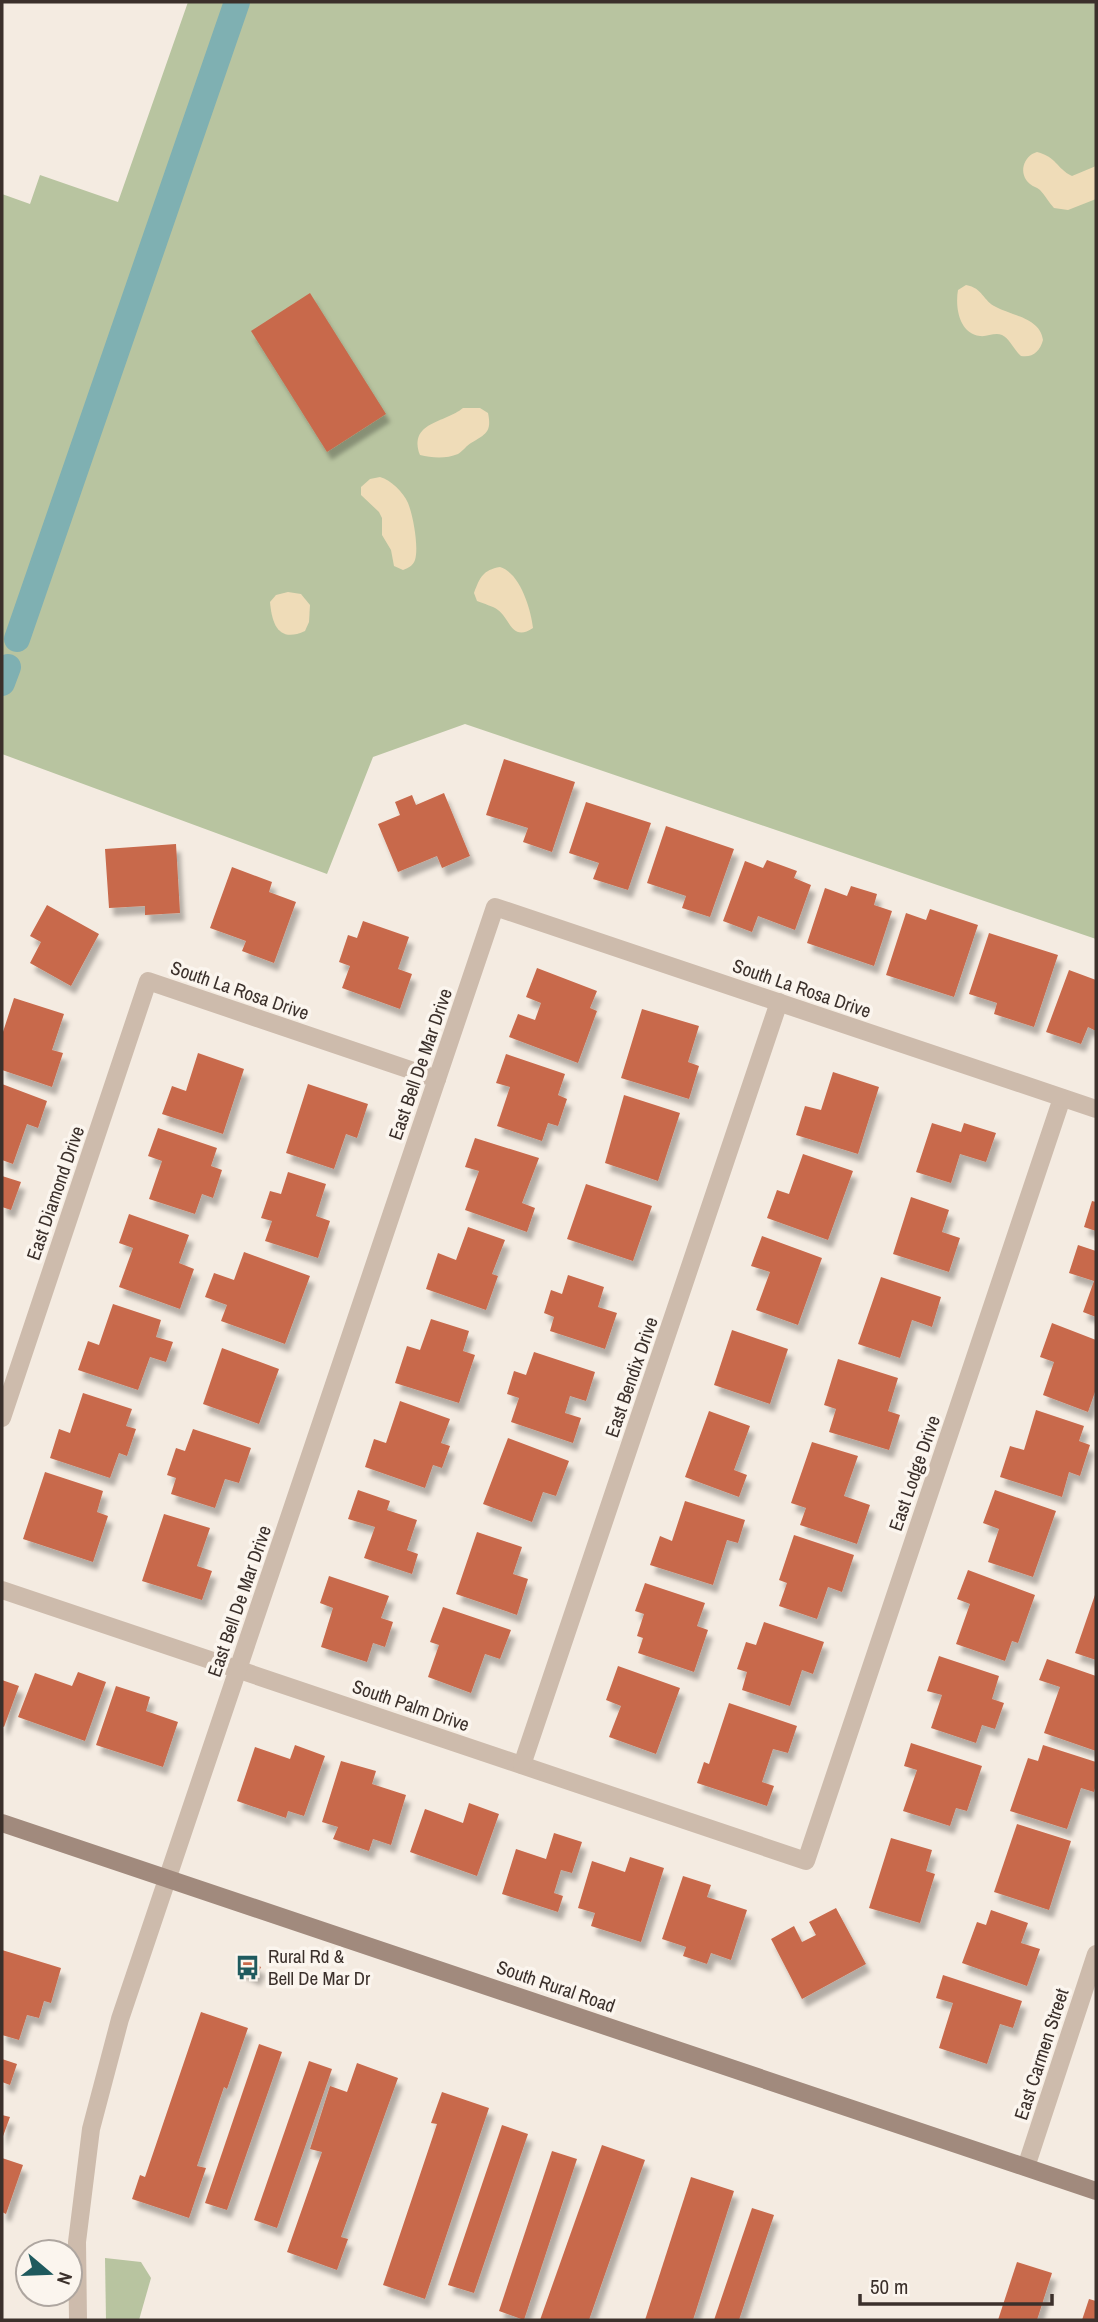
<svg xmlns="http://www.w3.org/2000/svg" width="1098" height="2322" font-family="'Archivo Narrow',sans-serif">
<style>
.green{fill:#b8c4a0}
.sand{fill:#efdcb8}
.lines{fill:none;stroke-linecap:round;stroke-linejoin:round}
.canal{stroke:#7fb0b2;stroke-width:26}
.building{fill:#c8694b;filter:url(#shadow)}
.minor{stroke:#cdbbac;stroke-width:18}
.secondary{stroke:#a18a7d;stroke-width:18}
.labels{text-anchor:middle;stroke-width:7;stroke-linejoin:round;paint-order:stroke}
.street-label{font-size:19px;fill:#3b302b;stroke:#fbf5ee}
.poi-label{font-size:19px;fill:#3b302b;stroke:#fbf5ee;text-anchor:start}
</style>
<defs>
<filter id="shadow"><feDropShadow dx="4.5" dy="8" stdDeviation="2" flood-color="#0004"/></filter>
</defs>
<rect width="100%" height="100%" fill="#f4ebe1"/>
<g class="green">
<polygon points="188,2 1096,2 1096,939 465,724 373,757 327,874 2,754 2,194 30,204 40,175 118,202"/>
<polygon points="105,2258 141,2262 151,2278 139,2320 106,2320"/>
</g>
<g class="sand">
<path d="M1037 152C1057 157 1056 168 1072 176L1096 166V199L1068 210 1054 208C1049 203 1045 195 1040 190 1037 187 1033 187 1030 184 1018 174 1023 156 1037 152Z"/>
<path d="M966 285C983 288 983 301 996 307 1013 316 1040 318 1043 340 1040 351 1033 358 1021 356 1014 350 1010 339 1002 335 995 332 987 337 980 336 959 333 955 307 958 290Z"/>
<path d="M463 408H480L488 413C492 432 486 434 471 443 467 445 463 451 458 454 446 459 432 458 420 455 408 422 445 423 463 408Z"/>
<path d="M380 477C391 480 403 492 408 503 413 515 419 547 415 560 413 566 408 568 403 570L394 566 391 550 382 535V518L379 512 361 495V487L370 479Z"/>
<path d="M500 567C520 573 531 609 533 628 512 642 510 619 498 610 493 606 484 604 477 601L474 593C480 577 483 570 500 567Z"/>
<path d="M288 592 301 594 310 605 309 622 305 631C279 643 272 625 270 602L276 595Z"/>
</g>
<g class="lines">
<g class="canal">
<polyline points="17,639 237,2"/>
<polyline points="2,683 8,667"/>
</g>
</g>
<g class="building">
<polygon points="310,293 386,414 327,452 251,331"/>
<polygon points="504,759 575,782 552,852 523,842 528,828 486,815"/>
<polygon points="444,793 470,856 442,868 437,856 398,872 378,824 400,815 395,802 412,795 416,805"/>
<polygon points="586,802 651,823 628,890 593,879 599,863 569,853"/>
<polygon points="666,826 734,849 710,917 682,908 686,896 647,883"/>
<polygon points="176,844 180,913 145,915 145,906 109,908 105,849"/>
<polygon points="767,860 797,871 794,878 811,885 795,930 758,916 752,932 723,921 745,861 763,868"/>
<polygon points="232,867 272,882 269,892 296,902 274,963 242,951 246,941 210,928"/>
<polygon points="851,886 877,894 874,905 892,911 874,966 807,943 825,888 847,896"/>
<polygon points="47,905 99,934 71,986 30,963 41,942 30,936"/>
<polygon points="930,909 978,925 954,997 886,975 906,913 926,920"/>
<polygon points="363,921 409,937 398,969 412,974 400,1009 342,988 350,966 339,962 348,935 357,938"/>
<polygon points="989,933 1058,955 1034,1027 994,1014 997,1003 969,994"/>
<polygon points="537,968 597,991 590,1008 597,1011 578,1063 509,1037 518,1014 535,1020 541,1003 526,997"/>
<polygon points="1069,970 1096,980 1096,1031 1088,1027 1081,1044 1046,1032"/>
<polygon points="14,998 64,1014 52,1050 63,1053 52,1087 2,1070 2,1035"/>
<polygon points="642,1009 699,1026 688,1062 699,1066 689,1099 621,1078"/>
<polygon points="198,1053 244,1069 223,1134 162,1114 172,1086 186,1091"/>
<polygon points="506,1054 565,1074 558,1095 567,1099 558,1126 548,1123 542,1141 497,1126 510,1087 496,1083"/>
<polygon points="833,1072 879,1087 858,1154 796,1135 805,1106 821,1110"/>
<polygon points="2,1084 47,1101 38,1128 27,1124 13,1164 2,1160"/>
<polygon points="308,1084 368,1104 357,1138 346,1134 334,1169 286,1153"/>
<polygon points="624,1095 680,1113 658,1181 605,1163"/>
<polygon points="932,1123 961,1132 964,1123 996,1133 986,1162 960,1154 951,1183 916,1172"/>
<polygon points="158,1128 217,1148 211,1166 222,1170 213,1198 202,1194 195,1214 149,1199 162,1161 148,1156"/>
<polygon points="475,1138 539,1158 522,1203 535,1208 527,1232 465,1210 479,1171 465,1167"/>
<polygon points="803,1154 853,1171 828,1240 767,1218 777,1190 789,1194"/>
<polygon points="288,1172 326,1184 316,1216 330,1221 318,1258 265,1241 272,1221 261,1218 270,1191 281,1194"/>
<polygon points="2,1176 21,1182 11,1210 2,1207"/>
<polygon points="586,1184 652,1206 633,1261 567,1239"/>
<polygon points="911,1197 949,1210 942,1232 960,1238 949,1272 893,1254"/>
<polygon points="1092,1201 1096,1202 1096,1231 1084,1227"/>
<polygon points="129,1214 189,1235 179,1263 194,1269 180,1309 119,1287 133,1248 119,1243"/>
<polygon points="468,1227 505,1240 492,1274 498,1276 486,1310 426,1289 438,1253 456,1260"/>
<polygon points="762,1236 822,1258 798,1325 756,1310 770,1272 751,1266"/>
<polygon points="1078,1245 1096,1251 1096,1317 1083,1312 1094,1281 1069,1273"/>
<polygon points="244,1252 310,1276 285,1344 221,1321 227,1305 205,1297 214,1273 234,1280"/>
<polygon points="568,1275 604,1287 598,1307 617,1313 605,1349 550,1331 554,1317 544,1313 551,1290 562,1294"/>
<polygon points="881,1277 941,1297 932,1327 912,1320 900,1358 858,1344"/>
<polygon points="113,1304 161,1320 156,1337 173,1342 166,1362 150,1357 138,1390 78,1370 88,1341 99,1345"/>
<polygon points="431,1319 469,1331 463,1351 475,1355 459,1403 395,1383 407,1346 420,1350"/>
<polygon points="1052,1323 1096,1340 1096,1389 1088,1412 1043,1395 1054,1362 1040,1357"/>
<polygon points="732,1330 788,1349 770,1404 714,1385"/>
<polygon points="222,1348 279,1369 259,1424 203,1404"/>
<polygon points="534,1352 595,1372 586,1401 570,1396 565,1413 581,1418 573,1443 511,1422 519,1398 507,1394 514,1371 526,1375"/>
<polygon points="838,1359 898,1378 888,1411 900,1415 889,1450 829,1432 836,1409 824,1405"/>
<polygon points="83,1393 132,1409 126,1426 136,1429 127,1456 119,1453 110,1478 50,1458 59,1429 70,1433"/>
<polygon points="400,1401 450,1419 441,1443 450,1446 442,1468 433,1465 425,1488 365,1467 374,1439 386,1443"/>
<polygon points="1036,1410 1084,1426 1079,1441 1090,1445 1080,1476 1069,1472 1062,1497 1000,1477 1010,1446 1024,1450"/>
<polygon points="709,1411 750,1426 734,1470 747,1475 739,1497 685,1477"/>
<polygon points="193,1429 251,1448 239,1483 225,1479 215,1508 171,1494 176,1478 167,1475 176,1448 185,1451"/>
<polygon points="508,1438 569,1461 556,1496 543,1492 532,1522 483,1504"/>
<polygon points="812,1442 858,1456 844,1496 870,1505 857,1544 800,1525 806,1508 791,1503"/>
<polygon points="45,1472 103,1491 97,1512 108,1516 93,1562 23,1539"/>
<polygon points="358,1490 390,1501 387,1510 417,1520 407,1550 418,1554 412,1574 364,1558 375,1527 348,1519"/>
<polygon points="995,1490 1056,1511 1033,1577 988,1562 999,1529 983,1523"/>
<polygon points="685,1501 745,1520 738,1543 727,1540 713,1585 650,1565 660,1536 672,1541"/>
<polygon points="164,1514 210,1528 197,1566 212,1571 202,1600 142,1581"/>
<polygon points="477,1532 522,1547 513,1574 528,1579 517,1615 456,1594"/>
<polygon points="794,1535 854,1555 842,1592 828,1587 817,1619 779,1606 787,1583 779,1580"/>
<polygon points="968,1570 1035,1595 1018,1643 1012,1641 1005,1661 956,1644 970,1604 957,1599"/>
<polygon points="329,1576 389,1596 381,1618 393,1622 385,1647 373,1643 367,1662 321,1647 333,1608 320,1603"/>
<polygon points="645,1583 705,1603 697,1626 708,1630 694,1672 638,1653 643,1638 637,1636 644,1614 635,1611"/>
<polygon points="1096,1592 1096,1660 1075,1653"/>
<polygon points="443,1607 511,1630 500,1659 485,1654 471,1693 428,1677 439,1645 430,1642"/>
<polygon points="764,1622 824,1642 813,1674 802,1670 790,1706 742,1690 747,1672 737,1669 746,1642 756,1645"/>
<polygon points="939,1656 999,1676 992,1699 1004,1703 995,1729 982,1725 976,1743 931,1728 942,1695 927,1691"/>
<polygon points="1047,1659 1096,1676 1096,1751 1044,1733 1060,1687 1039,1680"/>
<polygon points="618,1666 680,1688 656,1754 609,1737 621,1706 606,1700"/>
<polygon points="78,1672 106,1682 85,1741 18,1717 35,1673 72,1686"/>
<polygon points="2,1680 19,1686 4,1727 2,1726"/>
<polygon points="116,1686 150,1697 146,1711 178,1722 163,1767 96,1745"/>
<polygon points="729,1703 797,1726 788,1753 773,1749 762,1782 774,1786 767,1806 697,1783 704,1762 709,1764"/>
<polygon points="911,1743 982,1766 967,1811 956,1808 950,1826 903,1811 917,1770 904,1766"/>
<polygon points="295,1745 325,1756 304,1816 288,1811 286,1818 237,1801 255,1747 290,1759"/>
<polygon points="1043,1745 1096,1762 1096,1784 1094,1792 1081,1788 1067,1829 1010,1811 1028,1758 1038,1761"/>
<polygon points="341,1761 376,1771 372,1784 406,1795 391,1845 373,1839 369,1851 333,1839 338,1827 322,1822"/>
<polygon points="469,1803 499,1814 477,1876 410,1852 425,1809 463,1823"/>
<polygon points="1017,1824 1071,1841 1049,1910 994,1892"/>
<polygon points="554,1833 582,1842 572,1873 561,1870 554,1893 563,1896 558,1912 502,1894 516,1849 546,1859"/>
<polygon points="891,1838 932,1850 926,1871 935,1874 920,1923 869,1908"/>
<polygon points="630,1857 664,1868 641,1942 591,1926 595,1913 578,1908 592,1861 625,1872"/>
<polygon points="683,1876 711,1885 707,1897 747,1910 731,1960 711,1953 707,1964 683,1956 686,1947 662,1939"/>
<polygon points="836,1908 866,1964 802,1999 771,1939 794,1926 802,1942 816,1935 809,1922"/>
<polygon points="991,1910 1028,1923 1021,1943 1040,1949 1027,1986 962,1963 977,1922 986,1925"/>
<polygon points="2,1950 61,1968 51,2003 44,2001 39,2018 27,2015 19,2040 2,2035"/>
<polygon points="242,1958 261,1967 256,1978 237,1969"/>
<polygon points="943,1975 1022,2001 1013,2028 1000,2024 987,2064 939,2048 953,2003 936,1998"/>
<polygon points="201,2012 248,2028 227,2089 224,2087 197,2166 206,2168 189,2218 132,2199 140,2175 145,2177"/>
<polygon points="259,2044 282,2052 227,2210 205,2203"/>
<polygon points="2,2059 17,2064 10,2085 2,2082"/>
<polygon points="309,2061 332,2069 277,2228 254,2220"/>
<polygon points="357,2063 398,2078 341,2237 348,2239 337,2270 287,2252 322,2152 310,2149 330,2086 347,2092"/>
<polygon points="442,2092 489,2108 425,2299 383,2285 437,2124 431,2123"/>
<polygon points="2,2115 10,2117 2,2139"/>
<polygon points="502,2125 528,2134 474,2293 448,2285"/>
<polygon points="602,2145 645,2160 589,2320 540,2320"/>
<polygon points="552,2151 577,2159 524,2320 499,2311"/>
<polygon points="2,2158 23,2165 6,2214 2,2212"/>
<polygon points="691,2177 734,2191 693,2320 645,2320"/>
<polygon points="752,2208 774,2215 739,2320 714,2320"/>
<polygon points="1017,2262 1052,2273 1037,2320 998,2320"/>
<polygon points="1089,2299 1096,2301 1096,2320 1082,2320"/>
</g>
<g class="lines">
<g class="minor">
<polyline points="2,1418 148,981 437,1079"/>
<polyline points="2,1590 806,1861 1062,1098"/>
<polyline points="522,1765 779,1002"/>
<polyline points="1026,2167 1096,1954"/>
<polyline points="78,2320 77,2242 91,2129 120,2019 495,907 1096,1109"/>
</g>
<polyline class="secondary" points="2,1823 1096,2191"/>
</g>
<defs>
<symbol id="bus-bare" viewBox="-9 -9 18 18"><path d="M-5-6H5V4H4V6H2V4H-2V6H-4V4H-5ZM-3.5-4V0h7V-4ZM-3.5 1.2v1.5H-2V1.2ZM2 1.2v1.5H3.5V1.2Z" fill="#1f5a5e" stroke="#fbf5ee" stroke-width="2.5" paint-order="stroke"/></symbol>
</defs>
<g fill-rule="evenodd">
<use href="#bus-bare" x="230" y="1950" width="35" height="35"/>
</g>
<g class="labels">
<g class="street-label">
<text transform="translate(802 988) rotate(19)" y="7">South La Rosa Drive</text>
<text transform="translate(240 990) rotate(19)" y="7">South La Rosa Drive</text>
<text transform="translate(420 1064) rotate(-71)" y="7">East Bell De Mar Drive</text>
<text transform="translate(55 1193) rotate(-71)" y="7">East Diamond Drive</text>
<text transform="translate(631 1377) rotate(-71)" y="7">East Bendix Drive</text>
<text transform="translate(914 1473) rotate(-71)" y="7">East Lodge Drive</text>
<text transform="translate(239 1601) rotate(-71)" y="7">East Bell De Mar Drive</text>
<text transform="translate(411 1705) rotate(19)" y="7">South Palm Drive</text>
<text transform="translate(556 1986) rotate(19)" y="7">South Rural Road</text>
<text transform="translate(1041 2054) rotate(-72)" y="7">East Carmen Street</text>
</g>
<g class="poi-label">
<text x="268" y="1963">Rural Rd &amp;<tspan x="268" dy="22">Bell De Mar Dr</tspan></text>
</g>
</g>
<rect width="1098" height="2322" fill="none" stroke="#3b302b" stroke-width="7"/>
<g transform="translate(49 2273) rotate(109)"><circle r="33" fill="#fbf5ee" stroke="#aea6a0" stroke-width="2"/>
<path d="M0-5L12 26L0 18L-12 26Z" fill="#1f5a5e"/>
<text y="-10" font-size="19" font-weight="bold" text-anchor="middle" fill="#3b302b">N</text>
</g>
<path d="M860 2294v10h192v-10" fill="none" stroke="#3b302b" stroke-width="3.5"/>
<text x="870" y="2294" font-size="21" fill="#3b302b" stroke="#fbf5ee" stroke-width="5" paint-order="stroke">50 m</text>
</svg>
